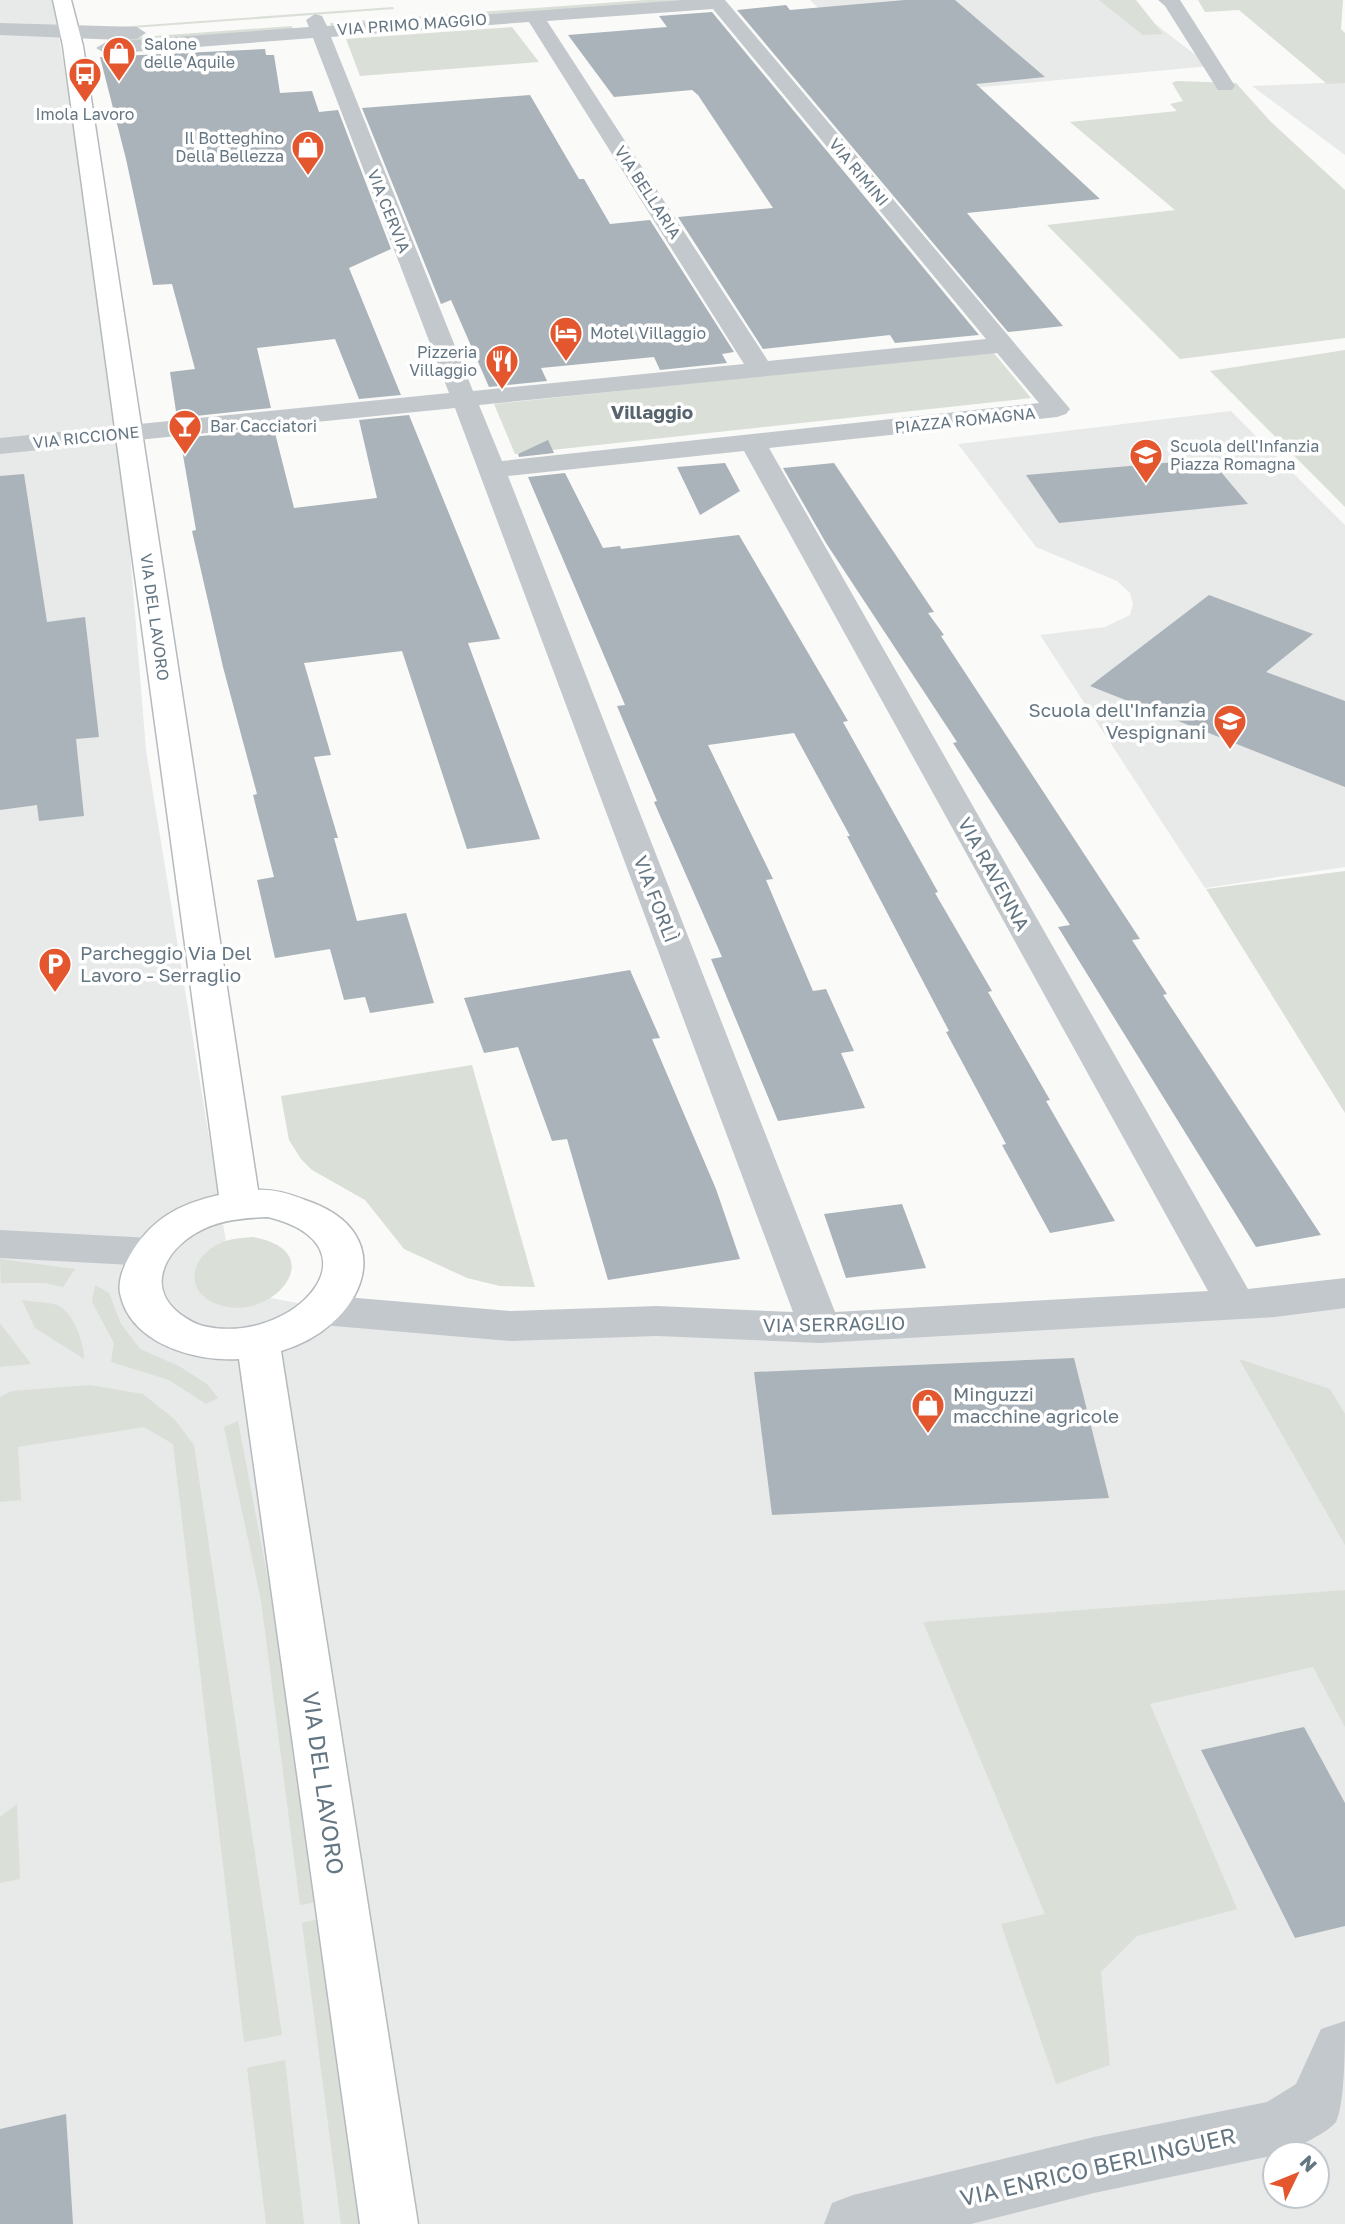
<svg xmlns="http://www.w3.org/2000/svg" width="1345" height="2224" font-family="'Golos Text',sans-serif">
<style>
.built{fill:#e8e9e9;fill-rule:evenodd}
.green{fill:#dadfd7}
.building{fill:#aab3b9}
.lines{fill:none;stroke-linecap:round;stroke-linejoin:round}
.major-casing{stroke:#b5babe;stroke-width:3}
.minor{fill:#c3c8cc;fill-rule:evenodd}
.major{fill:#fff;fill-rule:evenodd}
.labels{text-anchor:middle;stroke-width:7;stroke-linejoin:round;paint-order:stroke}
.far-street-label{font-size:16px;fill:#657683;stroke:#fff}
.far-poi-label{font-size:16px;fill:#657683;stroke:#fff;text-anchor:start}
.far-quarter-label{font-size:19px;font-weight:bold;fill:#57646e;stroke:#fff}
.poi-label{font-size:19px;fill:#657683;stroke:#fff;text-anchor:start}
.street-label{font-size:19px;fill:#657683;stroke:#fff}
.near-street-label{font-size:23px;fill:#657683;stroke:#fff}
</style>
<rect width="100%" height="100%" fill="#fafaf8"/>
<g class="built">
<path d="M0 0H53L117 391 146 750 234 1291 398 1322 744 1339 1345 1288V2224H0ZM1275 2154H1317V2196H1275Z"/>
<polygon points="810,0 1124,0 1210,66 907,94"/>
<polygon points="1345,82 1345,155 1252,86"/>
<polygon points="1231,411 1345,525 1345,867 1205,888 1040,635 1105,627 1130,615 1133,604 1130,593 1117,581 1036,547 958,444"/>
</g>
<g class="green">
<polygon points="645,0 695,0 332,27 330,23"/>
<polygon points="1099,0 1136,0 1163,34 1143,35"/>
<polygon points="1198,0 1343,0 1341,29 1345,33 1345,83 1327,84 1239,10 1205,12"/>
<polygon points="393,7 394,9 118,29 118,27"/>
<polygon points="292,26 293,30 113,43 113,39"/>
<polygon points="512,27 539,62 360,76 346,39"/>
<polygon points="1176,81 1236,83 1271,122 1345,190 1345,338 1180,359 1047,225 1175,210 1070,122 1177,111 1170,104 1183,101 1172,83"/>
<polygon points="1345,350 1345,507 1210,371"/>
<polygon points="993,352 1031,398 515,454 494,404"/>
<polygon points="1345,871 1345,1113 1206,889"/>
<polygon points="472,1065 535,1287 500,1286 467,1278 404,1249 365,1200 312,1170 301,1159 289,1140 281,1096"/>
<path d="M253 1237C334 1251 271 1325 217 1304 182 1291 191 1255 221 1243 232 1238 242 1238 253 1237Z"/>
<polygon points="0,1259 75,1269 63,1287 45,1283 1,1283"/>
<polygon points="95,1285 109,1293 121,1324 140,1349 179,1366 207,1384 218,1398 206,1404 169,1380 111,1362 114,1343 92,1302"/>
<path d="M22 1300C33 1302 47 1302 57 1305 74 1312 84 1343 84 1359L35 1328Z"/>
<polygon points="0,1323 31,1364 0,1367"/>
<polygon points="1239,1359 1330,1389 1345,1414 1345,1545"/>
<polygon points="89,1385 143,1394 175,1420 194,1445 282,2035 244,2042 173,1444 144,1427 18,1447 21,1500 0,1502 0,1397 12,1391"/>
<polygon points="238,1421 270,1590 316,1902 300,1905 261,1600 224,1427"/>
<polygon points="1345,1590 1345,1727 1313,1667 1150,1704 1237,1909 1137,1936 1101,1972 1110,2065 1056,2084 1001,1924 1045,1914 923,1622"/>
<polygon points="17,1804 20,1879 0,1883 0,1817"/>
<polygon points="318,1919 364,2224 341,2224 302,1923"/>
<polygon points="285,2060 304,2224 266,2224 247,2068"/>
</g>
<g class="building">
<polygon points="905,0 955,0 1045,77 976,84 1100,199 967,213 1063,326 1008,332 737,10 786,5 790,10"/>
<polygon points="712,12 979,335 895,343 890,335 763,349 678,217 773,208 698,95 692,90 614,97 568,35 667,27 659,16"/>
<polygon points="265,49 266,55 274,55 280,93 312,91 319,112 338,110 391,249 349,268 401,395 359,399 335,339 257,348 271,408 177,418 170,372 195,369 172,284 153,285 126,159 100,57"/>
<polygon points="530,95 579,179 584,179 610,224 650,220 734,352 722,354 727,363 660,370 654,357 541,368 547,381 489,387 451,300 441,304 362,108"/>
<polygon points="409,415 500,639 468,643 540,839 467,849 402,651 304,663 331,755 314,757 338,838 334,838 357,921 406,913 434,1003 370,1013 365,997 344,1000 330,949 275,958 257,880 274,877 253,795 257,794 223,667 192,531 196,530 180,438 274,429 294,508 377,498 359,420"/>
<polygon points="548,440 554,453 519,457 518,454"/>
<polygon points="1210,459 1248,504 1059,523 1026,475"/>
<polygon points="725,463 740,491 700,515 677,467"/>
<polygon points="834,463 934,612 928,613 944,635 941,636 1140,939 1132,940 1167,994 1163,995 1321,1235 1256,1247 1058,927 1070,925 953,743 957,742 826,543 783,468"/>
<polygon points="565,473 603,548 620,546 621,549 739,535 848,721 843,722 938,892 935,893 992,991 988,992 1050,1100 1046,1101 1115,1221 1050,1233 1002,1145 1006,1144 946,1032 949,1031 847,836 850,836 794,733 708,745 773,879 766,880 813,991 826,989 854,1051 841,1053 865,1108 778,1121 711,959 722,957 654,802 657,801 617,706 625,705 528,477"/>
<polygon points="24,474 47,622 85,617 99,737 76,739 84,816 39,821 37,805 0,810 0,476"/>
<polygon points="1209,595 1313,634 1266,672 1345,701 1345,787 1090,686"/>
<polygon points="630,970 660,1038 652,1039 716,1189 740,1259 608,1280 567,1139 552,1141 518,1047 484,1053 464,998"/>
<polygon points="902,1204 926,1268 846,1278 824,1214"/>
<polygon points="1074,1358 1109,1498 772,1515 754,1372"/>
<polygon points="1304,1727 1345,1803 1345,1926 1295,1938 1201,1750"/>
<polygon points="66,2114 73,2224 0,2224 0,2129"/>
</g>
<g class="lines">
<defs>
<path id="major" d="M53 0H71L83 46 258 1190C274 1189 290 1194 305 1200 405 1233 363 1327 281 1351L418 2224H360L239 1359C196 1362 130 1344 120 1293 118 1281 123 1268 129 1257 150 1220 178 1204 219 1195L63 46ZM268 1217C385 1246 293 1347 203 1326 195 1324 187 1319 180 1314 146 1288 164 1252 196 1233 218 1220 243 1218 268 1217Z"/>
</defs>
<use href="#major" class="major-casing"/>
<g class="minor">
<path d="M684 0H725L1070 409 1066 414 1057 417 769 448 1248 1289 1345 1278V1308L1275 1317 820 1343 657 1336 511 1341 322 1325 307 1321 301 1310 307 1299 322 1295 511 1311 657 1306 793 1312 455 408 0 454V438L449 393 313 38 106 54 96 48 106 42 309 27 306 20 315 14 322 16 327 26ZM713 9 986 339 768 361 547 21ZM529 22 744 364 473 391 331 37ZM997 353 1039 403 502 461 479 405ZM744 451 1208 1291 835 1312 508 476Z"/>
<polygon points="1158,0 1180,0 1235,86 1232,90 1218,90 1165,6"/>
<polygon points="0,23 137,27 146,33 137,39 120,40 0,35"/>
<polygon points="0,1230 151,1238 166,1242 172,1252 166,1262 151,1266 0,1258"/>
<path d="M1345 2021C1345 2046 1345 2103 1336 2122 1326 2134 1295 2148 1280 2154L1094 2193 971 2224H824L832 2203 853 2195 1094 2137 1267 2102 1296 2084 1321 2029Z"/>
</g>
<use href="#major" class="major"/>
</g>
<defs>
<symbol id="shop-pin" viewBox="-11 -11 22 30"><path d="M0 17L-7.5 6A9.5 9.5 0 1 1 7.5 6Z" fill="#e4572e" stroke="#fff"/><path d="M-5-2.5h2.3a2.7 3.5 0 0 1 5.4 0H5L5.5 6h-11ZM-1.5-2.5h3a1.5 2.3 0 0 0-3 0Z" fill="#fff"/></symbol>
<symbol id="bus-pin" viewBox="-11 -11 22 30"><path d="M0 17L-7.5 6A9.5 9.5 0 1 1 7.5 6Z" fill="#e4572e" stroke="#fff"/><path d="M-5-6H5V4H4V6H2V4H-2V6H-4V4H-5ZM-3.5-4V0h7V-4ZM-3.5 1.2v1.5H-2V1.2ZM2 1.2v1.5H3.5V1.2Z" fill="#fff"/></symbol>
<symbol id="hotel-pin" viewBox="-11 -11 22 30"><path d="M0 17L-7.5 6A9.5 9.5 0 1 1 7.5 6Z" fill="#e4572e" stroke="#fff"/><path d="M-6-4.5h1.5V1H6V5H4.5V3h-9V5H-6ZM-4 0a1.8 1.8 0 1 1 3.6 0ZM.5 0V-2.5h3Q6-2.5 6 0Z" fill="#fff"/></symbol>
<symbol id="restaurant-pin" viewBox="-11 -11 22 30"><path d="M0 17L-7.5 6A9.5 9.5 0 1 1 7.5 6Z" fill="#e4572e" stroke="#fff"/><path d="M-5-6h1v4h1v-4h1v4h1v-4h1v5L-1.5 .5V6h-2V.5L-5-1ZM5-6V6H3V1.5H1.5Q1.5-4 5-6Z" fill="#fff"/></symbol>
<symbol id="bar-pin" viewBox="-11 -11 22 30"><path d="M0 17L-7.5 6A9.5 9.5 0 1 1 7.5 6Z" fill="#e4572e" stroke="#fff"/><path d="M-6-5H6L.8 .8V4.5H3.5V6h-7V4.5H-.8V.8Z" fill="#fff"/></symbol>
<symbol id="school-pin" viewBox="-11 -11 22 30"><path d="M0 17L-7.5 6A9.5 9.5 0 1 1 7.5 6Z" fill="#e4572e" stroke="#fff"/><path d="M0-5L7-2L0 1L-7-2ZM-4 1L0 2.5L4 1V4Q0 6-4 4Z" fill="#fff"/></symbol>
<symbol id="parking-pin" viewBox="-11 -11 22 30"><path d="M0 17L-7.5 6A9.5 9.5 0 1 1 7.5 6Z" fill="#e4572e" stroke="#fff"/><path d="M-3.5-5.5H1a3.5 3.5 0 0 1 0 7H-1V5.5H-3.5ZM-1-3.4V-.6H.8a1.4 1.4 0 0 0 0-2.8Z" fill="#fff"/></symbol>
</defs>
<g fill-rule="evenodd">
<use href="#shop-pin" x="100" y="34" width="38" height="52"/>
<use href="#bus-pin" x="66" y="55" width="38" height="52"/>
<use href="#shop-pin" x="289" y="128" width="38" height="52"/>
<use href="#hotel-pin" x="547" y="314" width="38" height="52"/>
<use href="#restaurant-pin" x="483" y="342" width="38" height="52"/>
<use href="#bar-pin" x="166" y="407" width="38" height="52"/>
<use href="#school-pin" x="1127" y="436" width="38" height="52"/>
<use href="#school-pin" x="1211" y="702" width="38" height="52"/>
<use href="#parking-pin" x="36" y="945" width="38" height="52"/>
<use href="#shop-pin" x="909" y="1386" width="38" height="52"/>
</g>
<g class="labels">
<g class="far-street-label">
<text transform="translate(412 24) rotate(-4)" y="6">VIA PRIMO MAGGIO</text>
<text transform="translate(859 172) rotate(50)" y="6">VIA RIMINI</text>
<text transform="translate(648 192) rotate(57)" y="6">VIA BELLARIA</text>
<text transform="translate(389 211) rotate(68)" y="6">VIA CERVIA</text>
<text transform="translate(965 420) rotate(-6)" y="6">PIAZZA ROMAGNA</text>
<text transform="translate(86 437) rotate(-6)" y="6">VIA RICCIONE</text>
<text transform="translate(155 617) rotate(82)" y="6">VIA DEL LAVORO</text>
</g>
<g class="far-poi-label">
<text x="144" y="50">Salone<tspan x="144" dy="18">delle Aquile</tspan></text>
<text x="85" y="120" text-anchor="middle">Imola Lavoro</text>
<text x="284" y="144" text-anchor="end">Il Botteghino<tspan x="284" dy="18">Della Bellezza</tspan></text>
<text x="590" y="339">Motel Villaggio</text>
<text x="477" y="358" text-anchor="end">Pizzeria<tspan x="477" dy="18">Villaggio</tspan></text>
<text x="210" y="432">Bar Cacciatori</text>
<text x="1170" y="452">Scuola dell'Infanzia<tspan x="1170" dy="18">Piazza Romagna</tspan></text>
</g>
<g class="far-quarter-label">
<text x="652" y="419">Villaggio</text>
</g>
<g class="poi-label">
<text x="1206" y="717" text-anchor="end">Scuola dell'Infanzia<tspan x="1206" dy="22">Vespignani</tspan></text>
<text x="80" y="960">Parcheggio Via Del<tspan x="80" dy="22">Lavoro - Serraglio</tspan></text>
<text x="953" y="1401">Minguzzi<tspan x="953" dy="22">macchine agricole</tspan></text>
</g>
<g class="street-label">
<text transform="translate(994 874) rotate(61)" y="7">VIA RAVENNA</text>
<text transform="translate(656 899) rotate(69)" y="7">VIA FORLÌ</text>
<text transform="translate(834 1324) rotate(-1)" y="7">VIA SERRAGLIO</text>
</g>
<g class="near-street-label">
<text transform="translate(323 1783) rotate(82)" y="8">VIA DEL LAVORO</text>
<text transform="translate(1098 2167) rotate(-13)" y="8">VIA ENRICO BERLINGUER</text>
</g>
</g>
<g transform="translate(1296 2175) rotate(47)"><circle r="33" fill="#ffffff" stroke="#c1c8cd" stroke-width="2"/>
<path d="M0-5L12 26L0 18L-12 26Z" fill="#e4572e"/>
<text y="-10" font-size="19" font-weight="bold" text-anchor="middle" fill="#657683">N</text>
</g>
</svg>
